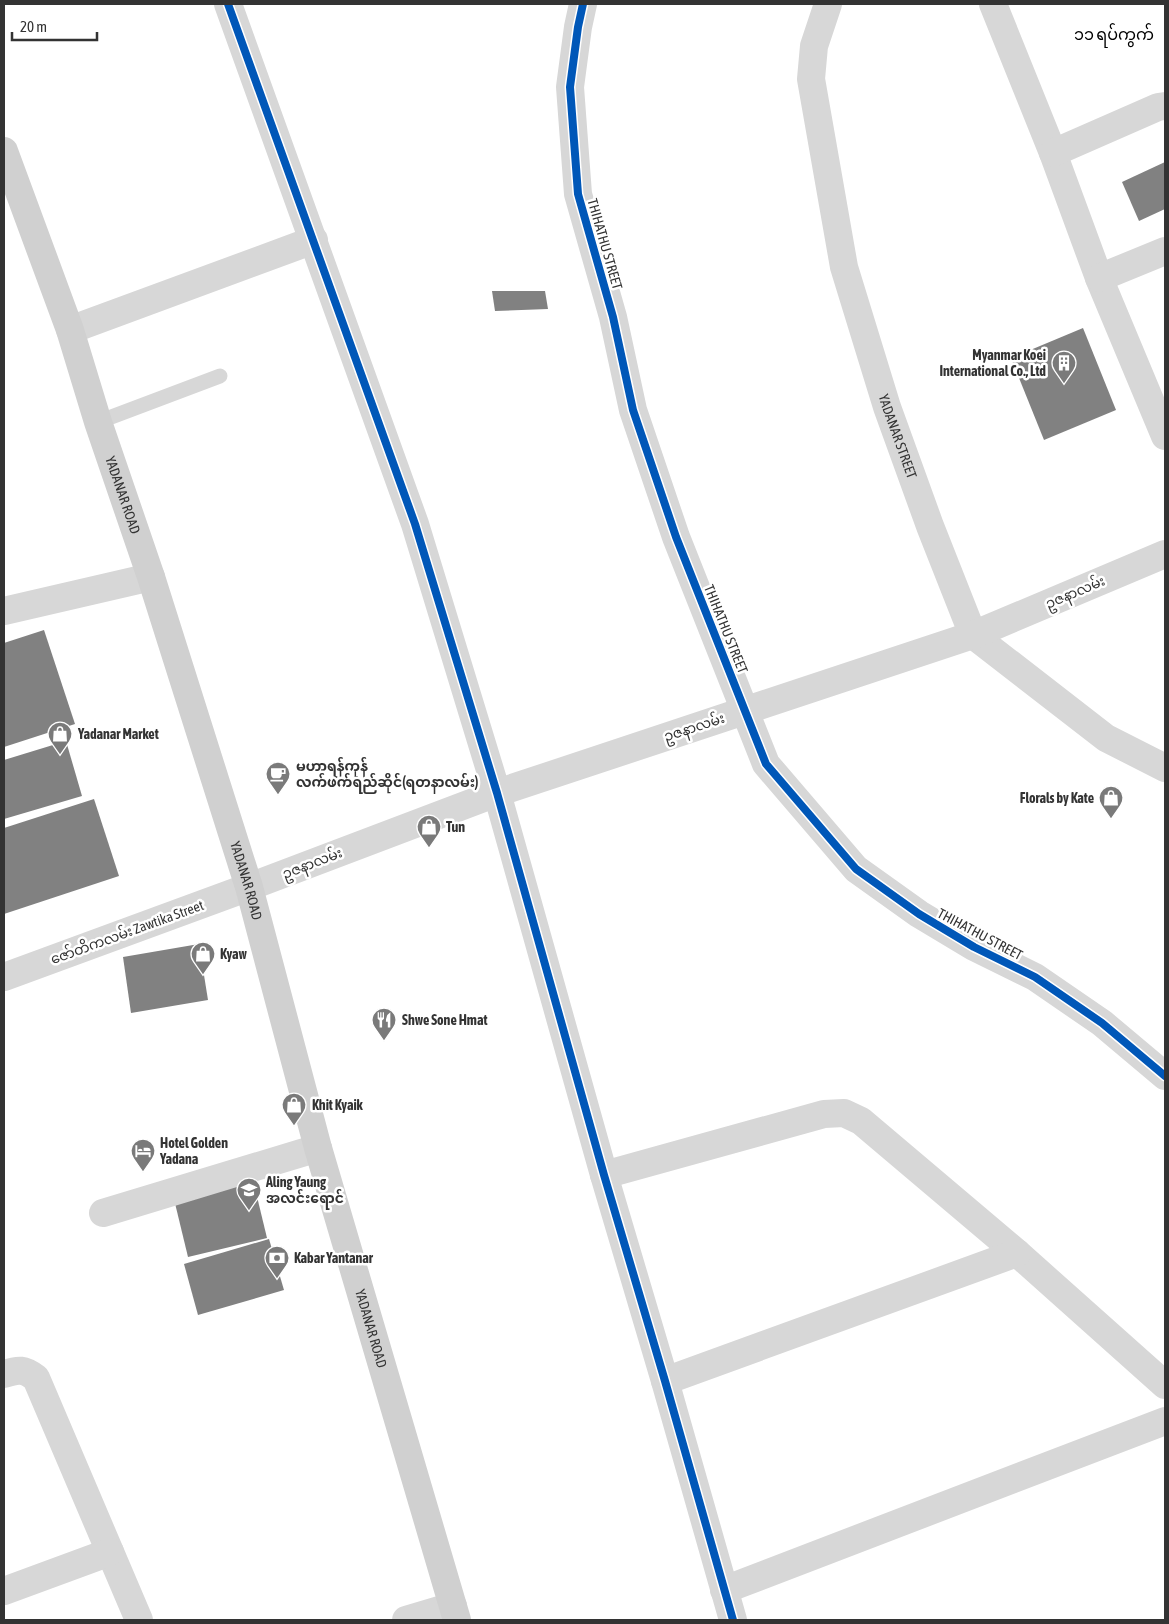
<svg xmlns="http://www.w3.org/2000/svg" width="1169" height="1624" font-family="'Asap Condensed','Noto Sans Myanmar',sans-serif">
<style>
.building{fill:#818181}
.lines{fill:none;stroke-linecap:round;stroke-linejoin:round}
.service{stroke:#d7d7d7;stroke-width:15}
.minor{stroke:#d7d7d7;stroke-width:28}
.secondary{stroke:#d0d0d0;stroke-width:28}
.cycleway-casing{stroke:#fff;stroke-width:11}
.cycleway{stroke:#0057b8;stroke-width:8}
.labels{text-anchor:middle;stroke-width:5;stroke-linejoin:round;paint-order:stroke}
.street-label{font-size:14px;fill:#333;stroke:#fff}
.poi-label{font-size:14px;font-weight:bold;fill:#333;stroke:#fff;text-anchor:start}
.quarter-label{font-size:16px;fill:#000;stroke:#fff}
</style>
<rect width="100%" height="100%" fill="#fff"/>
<g class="building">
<polygon points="1165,162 1165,209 1139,221 1122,182"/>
<polygon points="492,291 545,291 548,309 495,311"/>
<polygon points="1083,328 1116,410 1044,440 1011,358"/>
<polygon points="44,630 75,724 4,747 4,643"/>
<polygon points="66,741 82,796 4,819 4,760"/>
<polygon points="94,799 119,876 4,914 4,828"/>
<polygon points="199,944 208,1000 131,1013 123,957"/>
<polygon points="252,1176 267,1238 188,1257 173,1195"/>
<polygon points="269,1239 284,1290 198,1315 184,1264"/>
</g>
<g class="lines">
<polyline class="service" points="98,422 220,376"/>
<g class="minor">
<polyline points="228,4 415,524 497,793 604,1175 665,1381 733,1620"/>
<polyline points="583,4 578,27 570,87 578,194 613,317 633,410 676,537 766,764 856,869 919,914 974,947 1035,977 1102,1023 1165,1076"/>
<path id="s1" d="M828 4 814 46 811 79 844 267 887 407 930 526 973 635 1106 738 1165 768"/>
<polyline points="993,4 1053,153 1099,278 1165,436"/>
<polyline points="1053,153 1158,107 1165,106"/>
<polyline points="1099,278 1165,251"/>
<polyline points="70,330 314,240"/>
<polyline points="4,611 151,577"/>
<polyline points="4,977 249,887 497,793 973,635 1165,554"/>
<polyline points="604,1175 824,1114 844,1113 861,1121 1017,1253 1165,1385"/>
<polyline points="103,1213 318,1148"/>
<path d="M4 1374C19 1369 24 1369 36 1378L139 1620"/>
<polyline points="665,1381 1017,1253"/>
<polyline points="724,1590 1165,1421"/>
<polyline points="4,1591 110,1552"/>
<polyline points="406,1620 453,1606"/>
</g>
<path class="secondary" id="s2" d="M4 151 70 330 98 422 151 577 249 887 318 1148 457 1620"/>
<defs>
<g id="cycleway">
<polyline points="228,4 415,524 497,793 604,1175 665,1381 733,1620"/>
<polyline points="583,4 578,27 570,87 578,194 613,317 633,410 676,537 766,764 856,869 919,914 974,947 1035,977 1102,1023 1165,1076"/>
</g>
</defs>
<use href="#cycleway" class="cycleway-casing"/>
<use href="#cycleway" class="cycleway"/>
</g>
<defs>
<symbol id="building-pin" viewBox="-11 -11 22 30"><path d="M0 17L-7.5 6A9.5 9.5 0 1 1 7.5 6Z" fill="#7a7a7a" stroke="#fff"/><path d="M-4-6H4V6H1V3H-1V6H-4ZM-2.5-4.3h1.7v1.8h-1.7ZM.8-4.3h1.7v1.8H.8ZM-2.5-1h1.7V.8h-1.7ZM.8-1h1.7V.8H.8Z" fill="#fff"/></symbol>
<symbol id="shop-pin" viewBox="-11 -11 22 30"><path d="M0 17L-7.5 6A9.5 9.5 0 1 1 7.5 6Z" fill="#7a7a7a" stroke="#fff"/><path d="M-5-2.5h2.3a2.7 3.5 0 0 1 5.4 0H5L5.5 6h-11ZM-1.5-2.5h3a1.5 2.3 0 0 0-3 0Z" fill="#fff"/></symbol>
<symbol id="cafe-pin" viewBox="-11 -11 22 30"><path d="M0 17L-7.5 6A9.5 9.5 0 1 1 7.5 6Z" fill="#7a7a7a" stroke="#fff"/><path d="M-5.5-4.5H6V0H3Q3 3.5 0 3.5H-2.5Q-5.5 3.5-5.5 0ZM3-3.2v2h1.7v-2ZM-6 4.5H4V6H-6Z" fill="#fff"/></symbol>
<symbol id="restaurant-pin" viewBox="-11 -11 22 30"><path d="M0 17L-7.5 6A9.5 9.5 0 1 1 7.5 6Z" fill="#7a7a7a" stroke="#fff"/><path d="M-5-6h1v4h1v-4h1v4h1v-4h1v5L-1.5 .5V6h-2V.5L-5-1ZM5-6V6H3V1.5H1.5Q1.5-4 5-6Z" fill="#fff"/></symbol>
<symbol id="hotel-pin" viewBox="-11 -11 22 30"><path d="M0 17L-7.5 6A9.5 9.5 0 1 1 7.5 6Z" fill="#7a7a7a" stroke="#fff"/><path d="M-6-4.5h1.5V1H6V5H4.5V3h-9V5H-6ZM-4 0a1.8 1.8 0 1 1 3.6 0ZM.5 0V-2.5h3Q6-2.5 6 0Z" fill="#fff"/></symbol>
<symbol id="school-pin" viewBox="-11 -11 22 30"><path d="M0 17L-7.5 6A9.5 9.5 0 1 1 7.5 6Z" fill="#7a7a7a" stroke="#fff"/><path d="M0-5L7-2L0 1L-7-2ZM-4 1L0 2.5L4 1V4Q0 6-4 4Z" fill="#fff"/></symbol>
<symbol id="bank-pin" viewBox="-11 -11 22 30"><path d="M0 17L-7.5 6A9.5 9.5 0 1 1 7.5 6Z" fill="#7a7a7a" stroke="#fff"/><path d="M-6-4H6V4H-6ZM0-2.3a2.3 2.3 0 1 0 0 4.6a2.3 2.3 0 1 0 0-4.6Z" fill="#fff"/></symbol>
</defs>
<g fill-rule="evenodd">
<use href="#building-pin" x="1050" y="349" width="28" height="38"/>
<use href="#shop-pin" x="46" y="720" width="28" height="38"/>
<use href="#cafe-pin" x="264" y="760" width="28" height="38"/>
<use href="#shop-pin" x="1097" y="784" width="28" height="38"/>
<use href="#shop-pin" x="415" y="813" width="28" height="38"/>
<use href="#shop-pin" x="189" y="940" width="28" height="38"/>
<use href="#restaurant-pin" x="370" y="1006" width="28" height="38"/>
<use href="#shop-pin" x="280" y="1091" width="28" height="38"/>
<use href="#hotel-pin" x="129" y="1137" width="28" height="38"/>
<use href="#school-pin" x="235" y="1176" width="28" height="38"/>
<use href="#bank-pin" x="263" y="1244" width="28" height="38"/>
</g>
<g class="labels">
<g class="street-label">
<text transform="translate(605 244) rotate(74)" y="5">THIHATHU STREET</text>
<text dy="5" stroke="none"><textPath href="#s1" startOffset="446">YADANAR STREET</textPath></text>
<text dy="5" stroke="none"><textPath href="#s2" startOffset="364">YADANAR ROAD</textPath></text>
<text transform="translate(1075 592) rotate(-23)" y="5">ဥဇနာလမ်း</text>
<text transform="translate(726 629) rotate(68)" y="5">THIHATHU STREET</text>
<text transform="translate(694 727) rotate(-18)" y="5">ဥဇနာလမ်း</text>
<text transform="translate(312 863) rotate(-21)" y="5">ဥဇနာလမ်း</text>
<text dy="5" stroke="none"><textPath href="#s2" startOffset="769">YADANAR ROAD</textPath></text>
<text transform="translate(127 932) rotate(-20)" y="5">ဇော်တိကလမ်း Zawtika Street</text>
<text transform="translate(980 934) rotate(28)" y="5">THIHATHU STREET</text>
<text dy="5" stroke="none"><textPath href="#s2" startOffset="1234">YADANAR ROAD</textPath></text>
</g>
<g class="poi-label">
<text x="1046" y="360" text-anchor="end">Myanmar Koei<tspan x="1046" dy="16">International Co., Ltd</tspan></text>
<text x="78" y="739">Yadanar Market</text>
<text x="296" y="771">မဟာရန်ကုန်<tspan x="296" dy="16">လက်ဖက်ရည်ဆိုင်(ရတနာလမ်း)</tspan></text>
<text x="1094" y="803" text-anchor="end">Florals by Kate</text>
<text x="446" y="832">Tun</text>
<text x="220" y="959">Kyaw</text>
<text x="402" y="1025">Shwe Sone Hmat</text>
<text x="312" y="1110">Khit Kyaik</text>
<text x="160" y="1148">Hotel Golden<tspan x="160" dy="16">Yadana</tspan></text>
<text x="266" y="1187">Aling Yaung<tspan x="266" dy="16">အလင်းရောင်</tspan></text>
<text x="294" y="1263">Kabar Yantanar</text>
</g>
<g class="quarter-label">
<text x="1114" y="40">၁၁ ရပ်ကွက်</text>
</g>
</g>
<rect width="1169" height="1624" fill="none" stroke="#333333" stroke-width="10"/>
<path d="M12 32v8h85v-8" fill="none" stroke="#333333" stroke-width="2.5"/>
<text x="20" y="32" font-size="15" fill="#333333" stroke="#ffffff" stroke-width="4" paint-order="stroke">20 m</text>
</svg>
